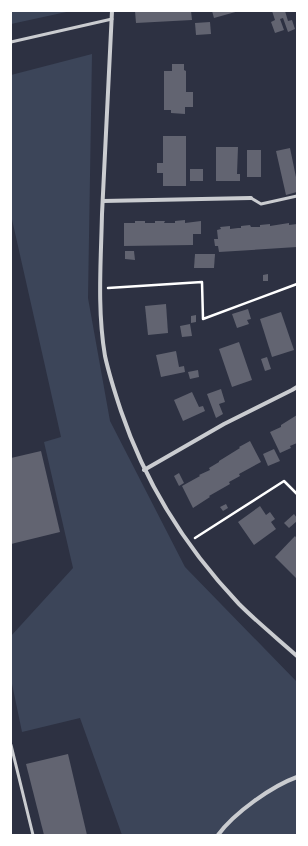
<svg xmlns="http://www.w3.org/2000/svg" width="308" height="846" font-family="'PT Sans Narrow',sans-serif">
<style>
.green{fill:#3c4559}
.building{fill:#626471}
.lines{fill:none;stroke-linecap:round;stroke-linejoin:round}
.path{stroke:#fff;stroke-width:2.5}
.service{stroke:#caccd0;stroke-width:3}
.minor{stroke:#caccd0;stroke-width:4}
</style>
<rect width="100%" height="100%" fill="#2d3142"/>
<g class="green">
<polygon points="11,11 71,11 11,24"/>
<polygon points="92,54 88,298 110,421 185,567 297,682 297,835 122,835 80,718 22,732 11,679 11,636 73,568 44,442 61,437 11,215 11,75"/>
</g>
<g class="building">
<polygon points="135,11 191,11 192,20 136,23"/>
<polygon points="212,11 239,11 214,18"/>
<polygon points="272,11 285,11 288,21 292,20 295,29 288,32 283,18 280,19 284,30 275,33 271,22 275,20"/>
<polygon points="210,22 211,34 196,35 195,23"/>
<polygon points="172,64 184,64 184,70 186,71 186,92 193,92 193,107 185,107 185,114 171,113 171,110 164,110 164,71 172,71"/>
<polygon points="163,136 186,136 186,186 163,186 163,173 157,173 157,163 163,163"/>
<polygon points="216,147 238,147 237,174 240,174 240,181 216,181"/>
<polygon points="290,148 297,182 297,192 286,195 276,151"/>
<rect x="247" y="150" width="14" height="27"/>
<rect x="190" y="169" width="13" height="12"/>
<polygon points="185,220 185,223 201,221 201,234 193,234 193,245 124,246 124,223 135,223 135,221 145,221 145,223 155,223 155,221 165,221 164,223 175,223 175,221"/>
<polygon points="289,223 289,225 297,224 297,247 219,252 218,246 215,246 214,239 218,239 217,230 221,229 220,227 230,226 230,229 238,228 241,228 241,226 250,225 251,227 260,227 260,225 270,224 270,226"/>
<polygon points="125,251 134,251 135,260 125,259"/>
<polygon points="195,254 215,254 214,268 194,268"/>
<polygon points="268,274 268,281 263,281 263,275"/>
<polygon points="166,304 168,333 148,335 145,306"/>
<polygon points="248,309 251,319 247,320 249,324 237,328 232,314"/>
<polygon points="281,312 294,350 272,357 260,319"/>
<polygon points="196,315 196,322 191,323 191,316"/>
<polygon points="190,324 192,336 182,337 180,326"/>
<polygon points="239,342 252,380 232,387 219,349"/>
<polygon points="176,351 179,367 184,366 185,372 161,377 156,355"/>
<polygon points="267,357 271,369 265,371 261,359"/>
<polygon points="198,370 199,377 190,379 188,372"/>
<polygon points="221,389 225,402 219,404 223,414 216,418 207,394"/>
<polygon points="192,392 199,407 203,406 205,411 183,421 174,400"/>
<polygon points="297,415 297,443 290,446 291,448 280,453 270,432 281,427 281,425"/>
<polygon points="250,441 261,462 239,474 240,476 229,482 230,484 209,496 210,497 193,508 182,486 200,476 199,475 210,470 209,468 219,462 219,461 240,448 239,447"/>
<polygon points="274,449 280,461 268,466 263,454"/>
<polygon points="41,451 60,532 11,544 11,458"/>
<polygon points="179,473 184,483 179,486 174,476"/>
<polygon points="226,504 228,508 223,511 220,507"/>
<polygon points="260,506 266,515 270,512 275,519 271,522 276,529 254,545 238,522"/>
<polygon points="294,514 297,518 297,521 289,528 284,523"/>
<polygon points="295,536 297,539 297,579 275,557"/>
<polygon points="68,754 87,835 44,835 26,764"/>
</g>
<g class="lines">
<g class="path">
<polyline points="108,288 202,282 203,319 297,284"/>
<polyline points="195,538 284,481 297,494"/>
</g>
<g class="service">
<polyline points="11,42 112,19"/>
<polyline points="251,198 261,204 297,196"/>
<polyline points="11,745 33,835"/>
</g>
<g class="minor">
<path d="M112 11C109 79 105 146 102 214 101 261 97 309 105 356 109 374 115 393 121 411 146 485 185 547 239 604 257 622 278 639 297 656"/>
<polyline points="103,201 251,198"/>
<polyline points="144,470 224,424 292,390 297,387"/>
<path d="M218 835C234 813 272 786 297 777"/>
</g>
</g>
<rect width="308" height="846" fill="none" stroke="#ffffff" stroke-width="24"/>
</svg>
